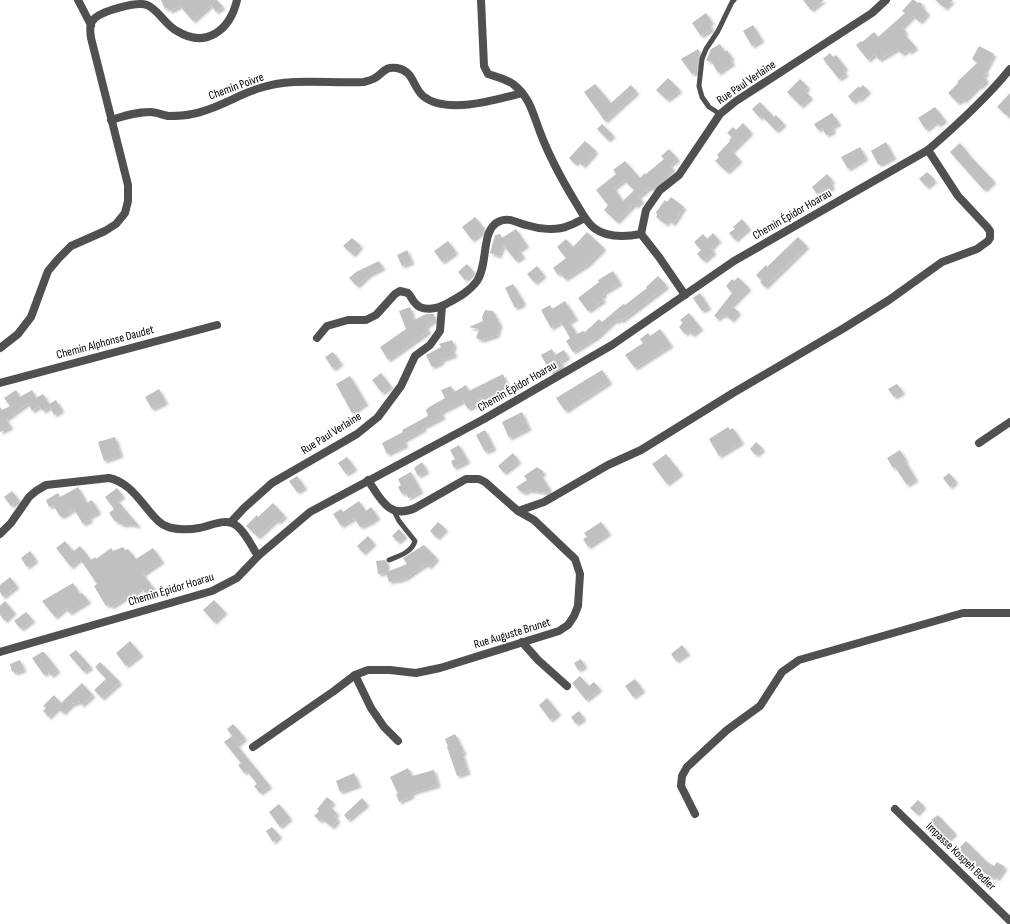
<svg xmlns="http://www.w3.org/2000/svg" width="1010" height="924" font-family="'Sofia Sans Condensed',sans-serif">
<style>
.building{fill:#c0c0c0;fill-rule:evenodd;filter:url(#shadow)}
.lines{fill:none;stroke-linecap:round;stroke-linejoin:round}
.lane{stroke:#505050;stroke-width:5}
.street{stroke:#505050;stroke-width:8}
.labels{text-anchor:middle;stroke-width:3.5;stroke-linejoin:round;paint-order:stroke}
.street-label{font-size:12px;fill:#000;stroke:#fff}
</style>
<defs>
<filter id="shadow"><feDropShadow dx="2.5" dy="2.5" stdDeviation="1" flood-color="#0004"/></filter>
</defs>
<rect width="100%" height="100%" fill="#fff"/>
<g class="building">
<polygon points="161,0 217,0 223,7 216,12 211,5 193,21 180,6 170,11 168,8 165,9"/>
<polygon points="803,0 824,0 811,10"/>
<polygon points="912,0 914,0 918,3 920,2 923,5 922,7 928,13 920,22 913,16 902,27 906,32 904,34 916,47 910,52 908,50 902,54 897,49 879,60 875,54 868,60 856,45 861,41 862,42 874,32 878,37 905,13 902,11"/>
<polygon points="935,0 953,0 945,8"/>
<polygon points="706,13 712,22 709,24 712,29 701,36 692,23"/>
<polygon points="753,25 762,40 752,46 743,31"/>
<polygon points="720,44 725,52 727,50 732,58 730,59 733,63 718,73 711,61 706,61 711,49"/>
<polygon points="979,46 994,54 985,71 987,73 983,76 987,80 980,87 979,86 964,101 962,99 958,103 948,93 958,83 957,82 977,63 972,59"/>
<polygon points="698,49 700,53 698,59 697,72 692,74 681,59"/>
<polygon points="830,53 833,57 836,55 846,68 843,70 846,74 839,79 823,59"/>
<polygon points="668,78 680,90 667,100 656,90"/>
<polygon points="800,79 808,87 805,91 811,97 801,106 787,92"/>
<polygon points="595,84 611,103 631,85 637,92 605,121 584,92"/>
<polygon points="863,85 869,91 859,100 858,98 853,102 848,96 859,86 860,88"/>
<polygon points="1010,93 1010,118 997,107"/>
<polygon points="760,102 774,117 776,115 784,124 776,131 762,116 760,118 752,109"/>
<polygon points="935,107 945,120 938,125 936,122 926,130 918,118"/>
<polygon points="832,113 839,123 832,127 834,131 826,135 822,128 818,130 814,124"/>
<polygon points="743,123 751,132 732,151 740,160 727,172 715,161 719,157 717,155 730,141 729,140 732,137 727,133 733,127 736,130"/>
<polygon points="602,124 613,135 608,140 597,129"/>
<polygon points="585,141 596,151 583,166 578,161 575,164 569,158"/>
<polygon points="886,142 894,157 881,164 878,164 871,151"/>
<polygon points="960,143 972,158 994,181 984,190 950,152"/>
<polygon points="860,147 866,158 848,169 841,157"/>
<path d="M669 149 678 159 670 165 673 169 661 180 662 181 653 190 650 187 638 197 642 200 636 206 634 204 617 222 604 210 608 205 596 190 616 174 613 170 625 161 640 178 645 173 646 174 664 159 661 156ZM624 180 634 190 623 201 614 188Z"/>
<polygon points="927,172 935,180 927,187 919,179"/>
<polygon points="827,174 833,181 830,183 833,186 827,191 824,188 817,194 812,187"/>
<polygon points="671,197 684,207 673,224 669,220 666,224 656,217 657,215 656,212 665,200 667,202"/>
<polygon points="475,217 485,229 484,231 472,240 462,227"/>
<polygon points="742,219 749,228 735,240 729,233 735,229 733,227"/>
<polygon points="516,229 527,245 519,250 523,256 516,261 503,245 499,256 490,253 495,235 500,234 502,238"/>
<polygon points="587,232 604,248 588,264 565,279 560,273 558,275 553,268 566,258 557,247 566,239 573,247"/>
<polygon points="713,233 719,240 711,248 714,252 704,261 697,254 701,250 694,242 703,234 707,239"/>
<polygon points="798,237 807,246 765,287 760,282 762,281 756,275 766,265 767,267"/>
<polygon points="352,238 361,246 353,255 343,246"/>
<polygon points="448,241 456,252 442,262 434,251"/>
<polygon points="407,250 412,262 402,266 397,255"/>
<polygon points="379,261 383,268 370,274 357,286 349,278 356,272"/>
<polygon points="467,264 474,272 465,280 458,272"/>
<polygon points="537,266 544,275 535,283 527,274"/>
<polygon points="613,271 620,283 603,293 605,294 601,297 604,300 588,311 578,298 599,282 598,280"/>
<polygon points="658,276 667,286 621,321 620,319 616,322 615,320 597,337 573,352 566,341 570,338 561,322 551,328 541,310 550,305 552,309 565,301 576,318 569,322 577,334 583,331 585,332 599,319 602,322 621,306 624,304 625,305 647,288 646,287"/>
<polygon points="738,277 749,288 731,306 739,312 732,320 725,315 724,316 722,315 718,319 714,316 732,293 726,286 732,279 734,281"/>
<polygon points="513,284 523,301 523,304 515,308 505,288"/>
<polygon points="700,293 709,307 702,311 693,298"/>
<polygon points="410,307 414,320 426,314 434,314 435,320 426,326 429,331 388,360 380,347 406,329 399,311"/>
<polygon points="485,310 493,311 500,324 497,335 482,340 476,338 479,329 469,327 483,321 482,317"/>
<polygon points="689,313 701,328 692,335 689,331 685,334 679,327 683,323 680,320"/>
<polygon points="660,329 671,345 635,368 625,355 643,343 640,339 648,333 650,336"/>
<polygon points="452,340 455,347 452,348 455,355 441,360 442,362 432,367 426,355 441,347 439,344"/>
<polygon points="552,349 555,355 564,350 568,357 560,362 563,366 551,373 541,355"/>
<polygon points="333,352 341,363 333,369 325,357"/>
<polygon points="602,370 610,382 565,411 556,398"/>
<polygon points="381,373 391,386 382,393 372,380"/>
<polygon points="503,374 509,390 500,394 499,391 492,393 476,401 477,404 468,409 463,401 441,412 443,417 423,427 424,429 404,440 406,445 387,454 382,443 403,432 402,430 428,416 426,410 429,407 445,398 441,390 451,386 454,392 466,385 469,391"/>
<polygon points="350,376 366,403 352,413 336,384"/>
<polygon points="897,384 903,392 894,397 888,389"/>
<polygon points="159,389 166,402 152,409 145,397"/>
<polygon points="16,390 20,397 32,390 36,398 43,394 49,404 56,400 62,410 54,415 50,407 43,411 40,406 32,411 28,403 6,419 11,427 0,432 0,407 2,410 10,406 4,398"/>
<polygon points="522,412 529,428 509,438 502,422"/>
<polygon points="728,427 730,430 733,428 742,442 719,456 709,439"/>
<polygon points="485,430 494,448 485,452 476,435"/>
<polygon points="115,437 121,455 104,461 98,442"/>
<polygon points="756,442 763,449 756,455 750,449"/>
<polygon points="459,445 468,461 454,468 451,461 455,459 450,450"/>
<polygon points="900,450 906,460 905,461 916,479 907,485 895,467 893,468 887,458"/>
<polygon points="513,453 519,461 504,473 498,466"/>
<polygon points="666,454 681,473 667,484 652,464"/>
<polygon points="347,457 355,468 346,474 338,463"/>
<polygon points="422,462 427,471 418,476 414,468"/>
<polygon points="537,467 544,472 541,475 549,488 548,493 528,490 525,493 520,491 516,487 527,480 524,476"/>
<polygon points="411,472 421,491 408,498 406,492 402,494 398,487 401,485 398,479"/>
<polygon points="949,473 956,481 950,487 943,478"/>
<polygon points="297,476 305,487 297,492 289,481"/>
<polygon points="78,487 87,503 92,500 99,512 89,517 91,520 83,524 74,509 63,516 60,516 53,505 49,507 46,500 58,493 60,497"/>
<polygon points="117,488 123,496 117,500 139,526 128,524 127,525 120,524 118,522 115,521 109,513 114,509 105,497"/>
<polygon points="12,491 19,500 11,506 4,497"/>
<polygon points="359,501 366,511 371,507 378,517 371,522 360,527 354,518 341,526 333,514 341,509 343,512"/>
<polygon points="273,503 285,516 278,522 276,520 258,537 246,526 257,515 258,517"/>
<polygon points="438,522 446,529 437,538 430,531"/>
<polygon points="601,522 609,533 588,547 583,539 587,537 584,533"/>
<polygon points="399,529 405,536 398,542 392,536"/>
<polygon points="368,536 374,543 363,553 357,546"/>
<polygon points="65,541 72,550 73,550 74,551 80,546 91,560 95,557 96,559 111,548 113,551 123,547 125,550 128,549 136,559 153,548 162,561 143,574 155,590 147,596 142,588 134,594 133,593 111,607 109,604 106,606 94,586 97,584 80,559 71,567 56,548"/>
<polygon points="424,545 437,558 429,567 426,564 406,578 396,581 396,580 389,582 386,573 378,574 376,561 385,560 387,563 387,572 407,564 403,558"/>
<polygon points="30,551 36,560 27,567 21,558"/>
<polygon points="10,577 17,586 3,597 0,592 0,585"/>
<polygon points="73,583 80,594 82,593 89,601 69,613 66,608 55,617 42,601"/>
<polygon points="214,600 225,612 214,622 203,610"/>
<polygon points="5,601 14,612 5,621 0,615 0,606"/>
<polygon points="26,612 33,620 21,629 14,621"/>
<polygon points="130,641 141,654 126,666 116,653"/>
<polygon points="682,645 688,653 676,661 671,654"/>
<polygon points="76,650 91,667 84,672 69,655"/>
<polygon points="42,652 44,652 58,670 51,676 48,671 44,675 32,658"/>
<polygon points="581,659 585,666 578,670 574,663"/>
<polygon points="20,660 24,670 15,673 14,671 12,672 10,664"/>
<polygon points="100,662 120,682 102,698 94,690 106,679 95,667"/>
<polygon points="580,676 589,686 594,682 600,689 586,700 572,683"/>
<polygon points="635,679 643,690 633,697 625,686"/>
<polygon points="82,683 93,695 82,705 78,701 75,704 73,703 63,713 58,708 49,717 43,711 46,708 43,706 54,695 61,703"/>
<polygon points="547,698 559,713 550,720 539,705"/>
<polygon points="579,711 584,718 576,724 571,717"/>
<polygon points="233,724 245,738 237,745 270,786 260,793 254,786 257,784 247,771 244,773 238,765 241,763 224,742 232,736 227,729"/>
<polygon points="455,734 464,752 462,753 468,772 457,776 447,747 448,746 445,739"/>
<polygon points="408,768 412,776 434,770 438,785 411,793 412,796 399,802 396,794 398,794 390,777"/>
<polygon points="354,773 359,785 340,792 336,781"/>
<polygon points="327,797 333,802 330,807 337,813 335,816 338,820 332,827 322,819 320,821 314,816 319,811 317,809"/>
<polygon points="362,798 367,804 348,820 344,815"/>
<polygon points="918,800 924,806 917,814 910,808"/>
<polygon points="279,804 290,818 280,827 269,812"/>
<polygon points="938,815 955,833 945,842 940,838 937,840 931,836 938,830 930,821"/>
<polygon points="272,827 280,836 273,842 266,831"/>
<polygon points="966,841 986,861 994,866 997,862 1005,867 997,879 994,876 992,878 974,865 973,866 957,850"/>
</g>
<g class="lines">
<g class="lane">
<polyline points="720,114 709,107 702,97 699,86 702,59 706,49 718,31 732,2 734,0"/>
<path d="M389 560C399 556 412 552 415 541L399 521 394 511"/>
</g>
<g class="street">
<polyline points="78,0 91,25"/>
<path d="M481 0 484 66 488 74C497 77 506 79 513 84 530 97 533 114 540 132 549 156 562 180 576 203 581 211 586 222 594 228 607 238 625 237 641 234"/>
<path d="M111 120C124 116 136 112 150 112 156 112 162 115 168 116 176 116 184 116 192 114 216 110 237 95 260 88 293 77 330 84 364 82 367 81 372 80 375 78 383 73 385 66 397 68 414 71 412 86 423 96 446 115 496 100 522 93"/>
<polyline points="641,234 646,210 660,190 679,175 720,114 736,101 872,13 886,0"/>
<polyline points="641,234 659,257 685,295"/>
<path d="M317 338 327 326 348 320H366L376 315 395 294 400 291 408 293C411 296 412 300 415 303 422 312 437 309 446 304 457 298 469 292 477 281 489 263 480 229 500 221 509 217 517 223 526 225 539 229 556 231 568 226 574 224 579 221 585 218"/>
<path d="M0 348 18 334 31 317 48 271 59 258 71 246 105 231 116 224 125 213 128 201V185L91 38C90 31 89 23 95 18 103 11 137 1 147 5 159 10 165 25 177 31 206 49 230 30 237 0"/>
<polyline points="0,383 217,325"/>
<polyline points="979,443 1010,422"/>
<polyline points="518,511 544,502 608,465 641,450 733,393 844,328 889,300 942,262 977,249 988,241 990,238 990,231 987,227 958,196 928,150"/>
<polyline points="231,522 244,508 272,483 357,434 378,417 401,386 415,356 430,345 440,331 442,306"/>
<path d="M0 534 11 523 29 497 36 491 46 485 109 478C128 482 138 498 150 512 154 517 160 524 166 526 175 530 189 530 199 528 211 526 226 517 237 526 246 533 252 547 258 556"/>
<polyline points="522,642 538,660 567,686"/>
<path d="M0 652 212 591 237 578 258 556 310 512 484 419 612 345 734 261 928 150C957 125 986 99 1010 69"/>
<polyline points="355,675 371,708 384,727 398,741"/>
<path d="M253 747 334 691 355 675 368 670H390L416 673 440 668 559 631 568 625 574 616 578 606 580 574 575 559 534 520 518 511 485 482 479 479H466L415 508C389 520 380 498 368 480"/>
<polyline points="895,809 1010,921"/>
<polyline points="695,814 681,786 682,776 687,767 727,730 760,706 782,672 799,660 963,613 1010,613"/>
</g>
</g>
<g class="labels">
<g class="street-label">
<text transform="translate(746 82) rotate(-34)" y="4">Rue Paul Verlaine</text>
<text transform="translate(236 86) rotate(-20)" y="4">Chemin Poivre</text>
<text transform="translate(792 214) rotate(-30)" y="4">Chemin Épidor Hoarau</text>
<text transform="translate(105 342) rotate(-15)" y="4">Chemin Alphonse Daudet</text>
<text transform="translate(517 386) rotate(-30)" y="4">Chemin Épidor Hoarau</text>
<text transform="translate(331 433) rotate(-32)" y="4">Rue Paul Verlaine</text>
<text transform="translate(171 589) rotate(-17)" y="4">Chemin Épidor Hoarau</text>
<text transform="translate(512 633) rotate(-17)" y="4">Rue Auguste Brunet</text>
<text transform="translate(961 856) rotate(44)" y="4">Impasse Kospeh Bedier</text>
</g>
</g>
</svg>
